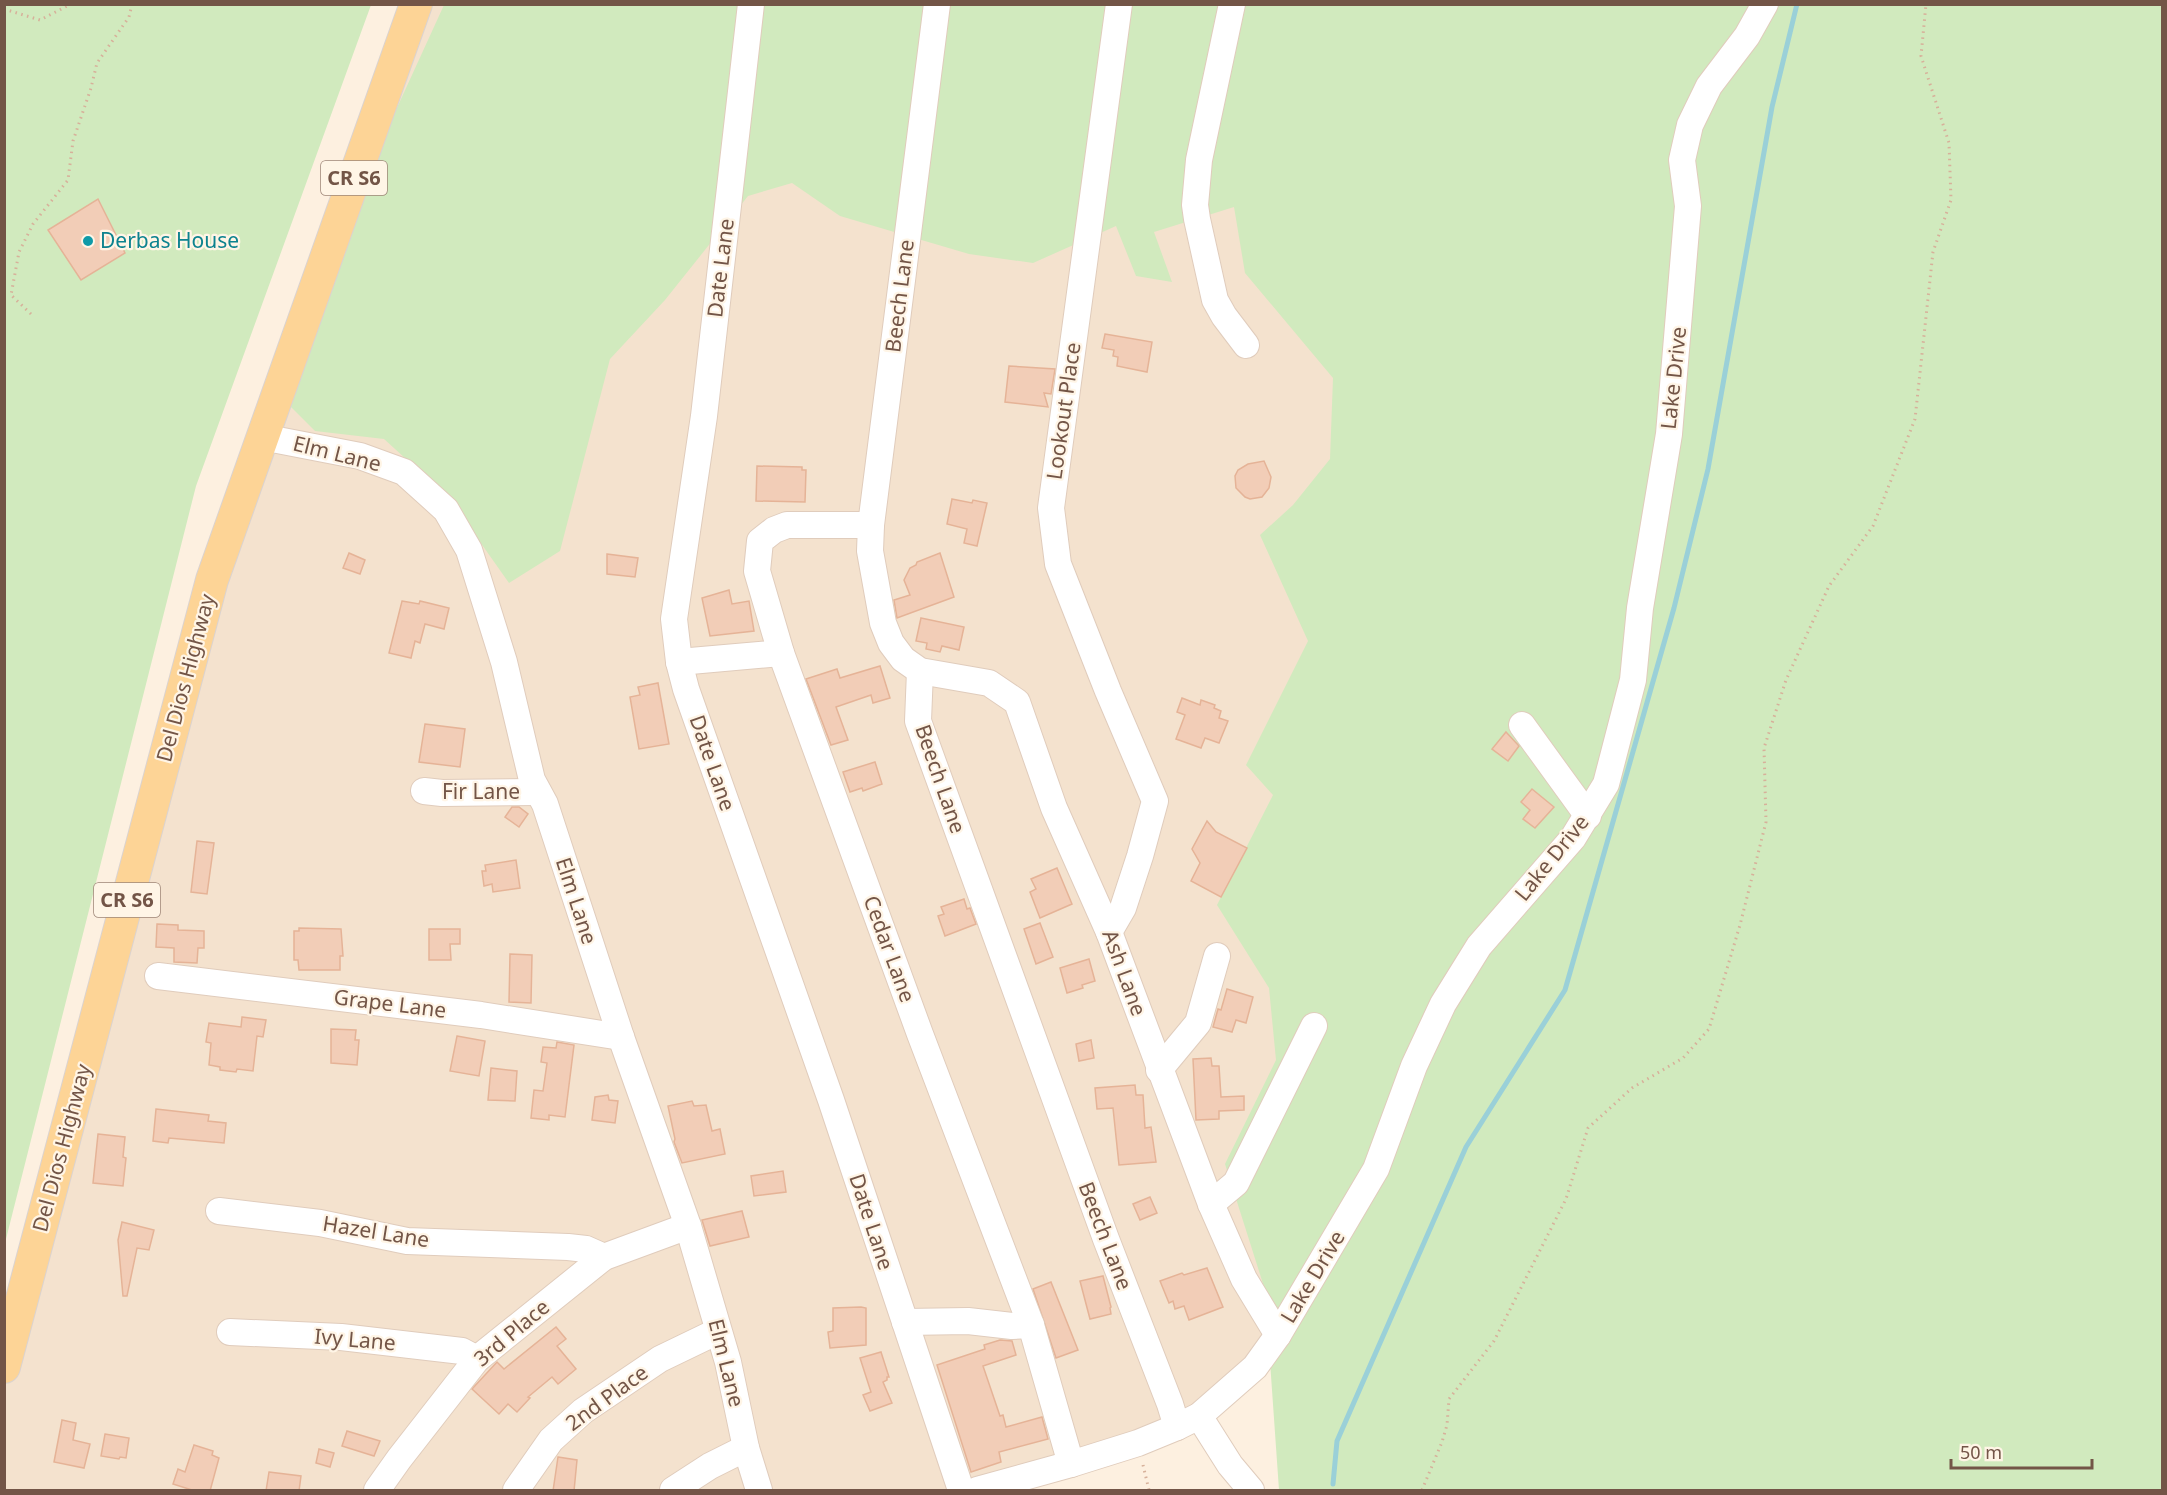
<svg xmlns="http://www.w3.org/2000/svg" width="2167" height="1495" font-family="'Noto Sans',sans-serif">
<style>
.residential{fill:#f4e2ce}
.green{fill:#d1eabe}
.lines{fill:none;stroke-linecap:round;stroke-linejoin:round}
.stream{stroke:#9ad0d8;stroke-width:5}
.building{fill:#f2cdb7;stroke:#e5b397;stroke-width:1.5}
.minor-casing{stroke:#e0ccbc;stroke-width:28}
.major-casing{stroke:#dbd3cf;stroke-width:34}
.path{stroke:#d7b09a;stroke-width:3;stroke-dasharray:1.5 4.5;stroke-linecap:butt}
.minor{stroke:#fff;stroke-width:26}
.major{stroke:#fdd496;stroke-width:32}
.culture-dot{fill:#0f9aa8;stroke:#fff5e6;stroke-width:2}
.labels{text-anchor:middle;stroke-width:4.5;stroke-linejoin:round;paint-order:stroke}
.shield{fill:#fff5e6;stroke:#9d8577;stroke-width:1.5}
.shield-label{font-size:20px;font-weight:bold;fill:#735547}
.culture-label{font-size:21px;fill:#0d838f;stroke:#fff5e6;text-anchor:start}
.street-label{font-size:21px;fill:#735547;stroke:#fff5e6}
</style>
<rect width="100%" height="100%" fill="#fdf0e0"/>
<polygon class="residential" points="417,5 2162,5 1663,747 1236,1397 991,1490 5,1490 5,1367 205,604"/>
<g class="green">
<polygon points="5,5 371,5 196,486 5,1243"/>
<polygon points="444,5 2162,5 2162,1490 1279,1490 1265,1290 1225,1164 1276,1060 1269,988 1217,905 1273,795 1246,765 1308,641 1260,535 1293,505 1330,459 1333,378 1245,273 1234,207 1154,232 1172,282 1136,276 1116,226 1033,263 969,254 840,216 792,183 748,196 665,300 610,359 560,551 509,583 449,498 384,439 315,431 287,403 380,145"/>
</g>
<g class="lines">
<polyline class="stream" points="1333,1484 1337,1441 1466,1147 1565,990 1674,608 1708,469 1772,107 1797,4"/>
</g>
<g class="building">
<polygon points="98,199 125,253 81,280 48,230"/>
<polygon points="1105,334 1152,342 1147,372 1117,366 1118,357 1113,356 1114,350 1102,348"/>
<polygon points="1009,366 1055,369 1051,394 1044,393 1048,407 1005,402"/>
<polygon points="1264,461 1271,477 1269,488 1262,497 1250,499 1245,497 1236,488 1235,476 1238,470 1248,464"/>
<polygon points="757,466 802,467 802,470 806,470 805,502 756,501"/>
<polygon points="952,499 972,503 973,500 987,503 977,546 964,543 967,529 947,524"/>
<polygon points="349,553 365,560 360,574 343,568"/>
<polygon points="940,553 954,597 897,618 894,600 910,595 904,580 910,568 916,565 917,562"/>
<polygon points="607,554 638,558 635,577 607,574"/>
<polygon points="729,590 732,604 749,601 754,631 710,636 702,598"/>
<polygon points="402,601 419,604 420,601 449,608 444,629 425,624 420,643 415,641 411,658 389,653"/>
<polygon points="921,618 964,627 959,650 942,646 940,652 926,649 927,643 916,641"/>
<polygon points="880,666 890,698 873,703 871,695 836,707 848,740 831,745 806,679 837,669 840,678"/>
<polygon points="658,683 669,744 639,749 630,697 640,695 638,687"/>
<polygon points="1182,698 1200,705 1201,700 1215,705 1214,708 1221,711 1219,718 1228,721 1219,743 1205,738 1201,748 1176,739 1185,715 1177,712"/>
<polygon points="425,724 465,729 460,767 419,762"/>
<polygon points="1506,732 1519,746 1508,761 1492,749"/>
<polygon points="875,762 882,784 863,791 862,788 850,792 843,772"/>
<polygon points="1532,789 1554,807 1535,828 1523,819 1530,810 1521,802"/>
<polygon points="512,807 519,807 528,814 519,827 505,817"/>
<polygon points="1207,821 1216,832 1247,848 1221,897 1191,881 1200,863 1192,849"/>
<polygon points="197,841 214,843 207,894 191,892"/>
<polygon points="516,860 520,888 493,892 492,884 484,886 482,871 486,871 485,865"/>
<polygon points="1057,868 1072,904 1040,918 1030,892 1036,889 1031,879"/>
<polygon points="964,899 967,909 970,908 976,924 945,936 938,916 944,914 941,907"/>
<polygon points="1040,923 1053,957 1036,964 1024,929"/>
<polygon points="157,924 178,925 178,930 204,931 204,948 198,948 197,963 174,962 174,948 156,947"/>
<polygon points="299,928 341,929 343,956 340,956 340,970 299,970 298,960 294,960 294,931 299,931"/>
<polygon points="429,929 460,929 460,944 450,944 451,960 429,960"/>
<polygon points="510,954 532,955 531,1003 509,1002"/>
<polygon points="1089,959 1095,981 1082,985 1083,988 1067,993 1060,968"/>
<polygon points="1227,989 1253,997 1246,1023 1236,1020 1232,1032 1213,1027 1218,1009 1221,1010"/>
<polygon points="242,1017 266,1020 263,1037 257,1036 253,1071 237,1069 236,1072 220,1070 220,1067 209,1065 211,1043 206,1042 209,1023 241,1027"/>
<polygon points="331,1029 356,1030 355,1040 359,1040 357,1065 331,1063"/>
<polygon points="457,1036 485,1041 479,1076 450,1071"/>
<polygon points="1091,1040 1094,1058 1079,1061 1076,1044"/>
<polygon points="557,1042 574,1045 565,1117 549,1115 549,1120 531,1118 534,1090 543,1091 547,1063 541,1062 543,1047 556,1048"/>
<polygon points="1211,1058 1212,1066 1219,1066 1221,1097 1244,1096 1244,1110 1219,1111 1219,1119 1196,1120 1193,1059"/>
<polygon points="491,1068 517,1071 515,1101 488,1100"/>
<polygon points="1135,1085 1136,1095 1143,1095 1145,1128 1151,1127 1156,1162 1119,1165 1113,1108 1097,1109 1095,1088"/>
<polygon points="608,1095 609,1100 618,1101 615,1123 592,1120 595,1097"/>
<polygon points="692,1101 694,1106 706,1105 712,1131 720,1129 725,1154 682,1163 674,1142 675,1139 668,1106"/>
<polygon points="156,1109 209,1115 208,1121 226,1123 224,1143 169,1138 168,1143 153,1141"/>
<polygon points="98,1134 125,1137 123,1157 126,1158 123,1186 93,1183"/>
<polygon points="783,1171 786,1192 754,1196 751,1176"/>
<polygon points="1150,1197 1157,1213 1140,1220 1133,1204"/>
<polygon points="742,1211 749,1237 710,1246 702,1220"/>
<polygon points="122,1222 154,1230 149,1250 137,1248 127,1296 123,1296 118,1240"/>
<polygon points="1207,1268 1223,1307 1189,1320 1184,1306 1175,1309 1173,1301 1169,1303 1160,1281 1182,1273 1184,1275"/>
<polygon points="1103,1276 1111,1307 1110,1308 1111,1314 1090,1319 1080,1281"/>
<polygon points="1051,1282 1078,1350 1056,1358 1033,1289"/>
<polygon points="861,1307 866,1308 866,1345 830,1348 828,1332 833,1331 833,1308"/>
<polygon points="556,1327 566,1339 557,1346 576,1369 558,1384 552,1377 528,1397 530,1398 517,1412 508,1404 499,1414 472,1389 497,1362 504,1369"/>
<polygon points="1000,1340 1012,1341 1016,1355 983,1366 1000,1416 1003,1415 1006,1427 1042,1417 1048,1439 999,1452 1001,1462 971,1472 937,1365 985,1349 984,1345"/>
<polygon points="881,1352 889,1377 887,1377 887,1380 883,1382 892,1403 870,1411 863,1395 871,1392 860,1358"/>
<polygon points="62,1420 76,1423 73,1440 90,1444 84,1468 54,1462"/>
<polygon points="347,1431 380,1441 374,1456 342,1446"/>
<polygon points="105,1434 129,1438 126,1458 120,1457 119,1459 101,1456"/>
<polygon points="194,1445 213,1451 212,1455 219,1458 210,1491 195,1491 173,1484 178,1469 185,1472"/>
<polygon points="319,1449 334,1453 330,1467 316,1463"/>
<polygon points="558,1457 577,1460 574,1491 553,1491"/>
<polygon points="269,1472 301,1476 299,1491 266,1491"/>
</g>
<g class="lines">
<defs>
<g id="minor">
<polyline points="751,4 704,416 674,619 679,662 686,689 831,1100 961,1490"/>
<polyline points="937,4 871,525 870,551 883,623 891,643 903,659 920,671 989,683 1017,702 1054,808 1109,932 1211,1204 1244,1279 1278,1335"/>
<polyline points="1232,4 1199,160 1195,205 1197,219 1215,300 1224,316 1246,345"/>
<polyline points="262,437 360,456 404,472 446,510 469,550 504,662 532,780 545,804 621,1037 688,1226 728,1362 746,1448 759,1490"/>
<polyline points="871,525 787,525 774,530 760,541 757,571 781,653 920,1034 1031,1325 1071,1464"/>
<polyline points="679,662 781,653"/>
<polyline points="920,671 918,721 1106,1239 1170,1404 1177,1427"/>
<polyline points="1522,725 1588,816"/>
<polyline points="424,791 442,793 538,792"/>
<polyline points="1109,932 1123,908 1140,856 1155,801 1108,691 1058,564 1051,508 1119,4"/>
<polyline points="158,976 481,1015 621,1037"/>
<polyline points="1159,1070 1198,1023 1217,956"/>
<polyline points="1211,1204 1236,1183 1314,1026"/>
<polyline points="219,1211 320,1223 407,1241 568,1247 586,1249 604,1257"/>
<polyline points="905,1322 968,1321 1012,1326 1031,1325"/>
<polyline points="230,1332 341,1337 462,1351 477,1359"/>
<polyline points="1199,1416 1230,1465 1251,1490"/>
<polyline points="377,1490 399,1459 477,1359 604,1257 688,1226"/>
<polyline points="516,1490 551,1440 583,1411 660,1359 718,1331"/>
<polyline points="673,1490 710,1466 746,1448"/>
<polyline points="977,1490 1071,1464 1138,1443 1177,1427 1199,1416 1255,1367 1278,1335 1376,1169 1414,1066 1443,1004 1479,946 1573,838 1606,784 1633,680 1640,608 1669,434 1688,206 1682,160 1690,125 1709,86 1747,36 1765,4"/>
</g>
<polyline id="major" points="4,1367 212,580 416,4"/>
</defs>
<use href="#minor" class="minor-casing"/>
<use href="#major" class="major-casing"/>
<g class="path">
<polyline points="4,9 40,20 71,4"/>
<polyline points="31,314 11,295 19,252 33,224 68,180 73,141 91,88 97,63 129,17 132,4"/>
<polyline points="1143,1465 1149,1490"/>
<polyline points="1422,1490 1442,1442 1447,1425 1449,1399 1494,1341 1566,1199 1588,1128 1632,1088 1683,1058 1709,1029 1740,925 1766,822 1764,748 1786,680 1829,586 1873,526 1915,419 1933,252 1951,200 1949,143 1921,56 1926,4"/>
</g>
<use href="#minor" class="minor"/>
<use href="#major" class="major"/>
</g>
<circle class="culture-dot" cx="88" cy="241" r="6"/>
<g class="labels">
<g class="shield">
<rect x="321" y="161" width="66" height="34" rx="4.5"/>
<rect x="94" y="883" width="66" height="34" rx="4.5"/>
</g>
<g class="shield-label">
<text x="354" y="185">CR S6</text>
<text x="127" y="907">CR S6</text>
</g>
<g class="culture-label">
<text x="100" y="248">Derbas House</text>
</g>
<g class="street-label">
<text transform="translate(721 268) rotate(-83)" y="7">Date Lane</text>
<text transform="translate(900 296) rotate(-83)" y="7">Beech Lane</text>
<text transform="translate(1674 378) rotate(-84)" y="7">Lake Drive</text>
<text transform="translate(1064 411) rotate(-82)" y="7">Lookout Place</text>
<text transform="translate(337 454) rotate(14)" y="7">Elm Lane</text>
<text transform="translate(186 678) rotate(-75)" y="7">Del Dios Highway</text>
<text transform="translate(712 763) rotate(71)" y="7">Date Lane</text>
<text transform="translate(940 779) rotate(71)" y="7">Beech Lane</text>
<text x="481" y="799">Fir Lane</text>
<text transform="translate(1552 858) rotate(-51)" y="7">Lake Drive</text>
<text transform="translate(576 901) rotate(72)" y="7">Elm Lane</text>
<text transform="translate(889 949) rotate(70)" y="7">Cedar Lane</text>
<text transform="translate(1124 973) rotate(70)" y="7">Ash Lane</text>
<text transform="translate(390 1004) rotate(7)" y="7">Grape Lane</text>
<text transform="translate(62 1148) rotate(-75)" y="7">Del Dios Highway</text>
<text transform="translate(871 1222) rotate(72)" y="7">Date Lane</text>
<text transform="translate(376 1232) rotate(9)" y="7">Hazel Lane</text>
<text transform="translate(1105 1236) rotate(69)" y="7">Beech Lane</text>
<text transform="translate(1313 1277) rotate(-59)" y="7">Lake Drive</text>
<text transform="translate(512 1333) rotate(-40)" y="7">3rd Place</text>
<text transform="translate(355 1340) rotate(5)" y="7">Ivy Lane</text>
<text transform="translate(726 1363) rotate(76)" y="7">Elm Lane</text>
<text transform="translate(607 1398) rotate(-36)" y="7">2nd Place</text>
</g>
</g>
<rect width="2167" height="1495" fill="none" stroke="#735547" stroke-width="12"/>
<path d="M1951 1459v9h141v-9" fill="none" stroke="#735547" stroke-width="3"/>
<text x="1960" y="1459" font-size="18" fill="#735547" stroke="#fff5e6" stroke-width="4.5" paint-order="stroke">50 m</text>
</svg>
